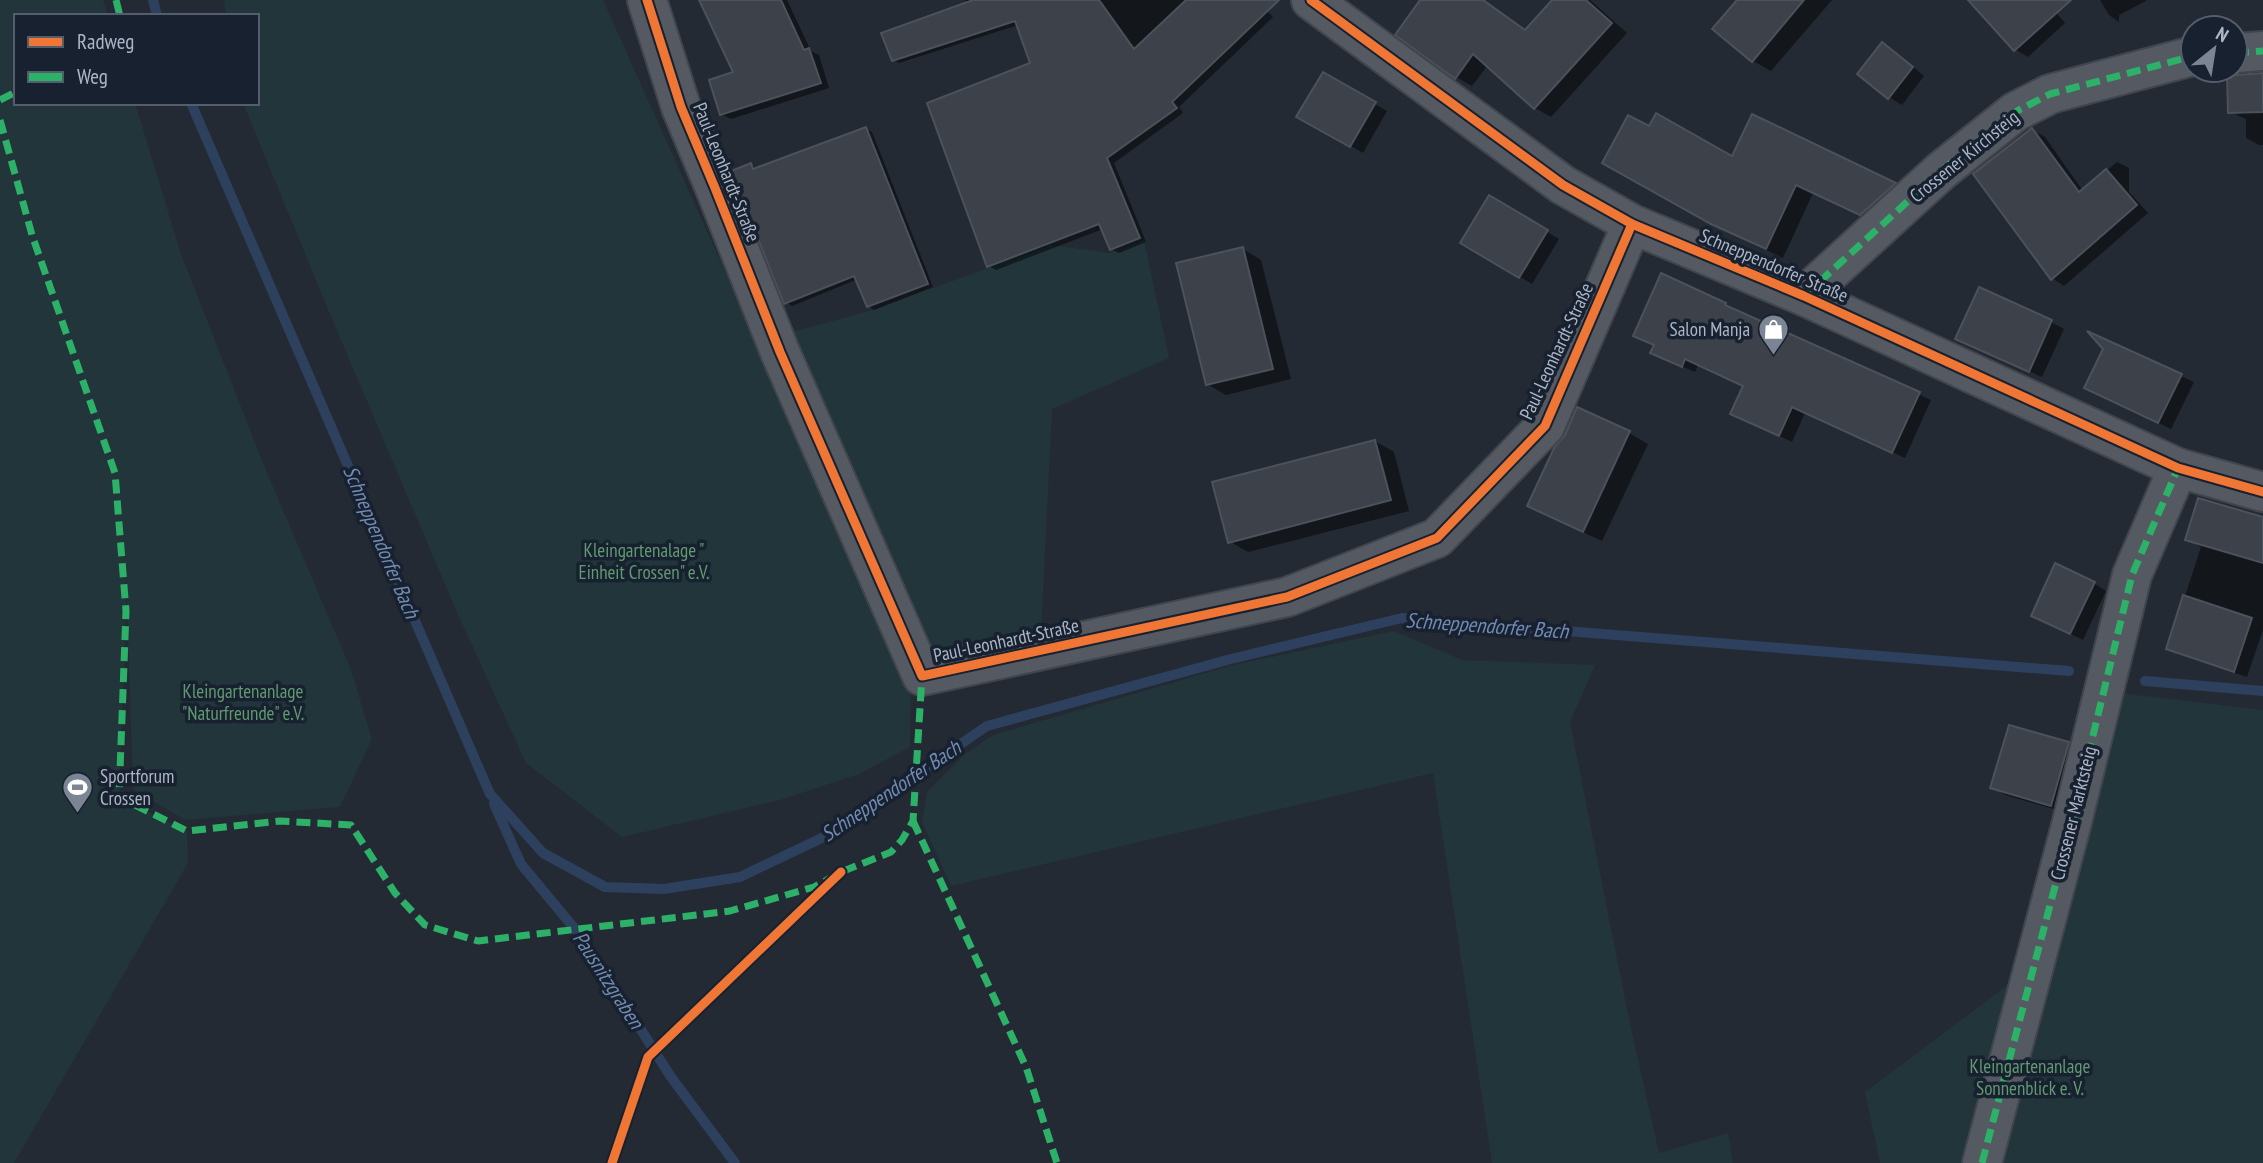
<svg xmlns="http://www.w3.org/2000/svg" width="2263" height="1163" font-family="'PT Sans Narrow',sans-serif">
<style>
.green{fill:#21353a}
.shadow{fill:#0007}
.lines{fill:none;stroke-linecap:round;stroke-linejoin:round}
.stream{stroke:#2d405d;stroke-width:10}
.building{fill:#3c414a;stroke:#4b525c;stroke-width:2}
.minor-casing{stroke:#41454d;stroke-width:42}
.minor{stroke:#545962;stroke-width:38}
.quiet{stroke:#2db169;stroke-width:7;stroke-dasharray:14 7;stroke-linecap:butt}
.cycleway-casing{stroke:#18212f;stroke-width:13}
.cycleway{stroke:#f07635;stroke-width:9}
.labels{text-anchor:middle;stroke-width:7;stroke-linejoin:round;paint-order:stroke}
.street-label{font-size:19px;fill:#acb6c7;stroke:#18212f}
.poi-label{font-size:19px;fill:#acb6c7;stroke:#18212f;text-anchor:end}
.park-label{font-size:19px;fill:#619a70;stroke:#18212f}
.water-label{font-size:21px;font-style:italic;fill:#718bb2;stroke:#18212f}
</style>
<rect width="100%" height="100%" fill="#242a34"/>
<g class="green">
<polygon points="0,0 103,0 108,16 16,16 16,103 135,103 181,254 265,468 350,667 372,739 340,807 185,820 133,789 126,572 126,611 119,797 187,831 188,863 14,1163 0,1163"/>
<polygon points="224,0 603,0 911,685 910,747 859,774 780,800 622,837 526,763 459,617 335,326 243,103 257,103 257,16 226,16"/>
<polygon points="1144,240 1169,358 1052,409 1041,633 943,652 928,644 781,335 869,311 1052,245 1110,253"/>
<polygon points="1394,631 1462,660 1595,665 1570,722 1629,1019 1659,1153 1728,1133 1733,1163 1492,1163 1433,773 951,886 922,822 927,792 965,754 993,735 1233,665"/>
<polygon points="2119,693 2263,710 2263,1163 1880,1163 1865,1092 2009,984 2044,991"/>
</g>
<g class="shadow">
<polygon points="701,0 787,0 811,51 819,55 829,88 731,119 721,114 736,73"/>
<polygon points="965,0 1257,0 1273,17 1179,107 1183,113 1114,163 1146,242 1119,253 1111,249 1103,229 996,270 989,266 1032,64 1018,25 899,63 893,59 967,4"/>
<polygon points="1422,0 1483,0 1526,31 1555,0 1590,0 1627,33 1551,117 1535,108 1488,65 1472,86 1456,77"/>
<polygon points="1739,0 1832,0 1771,71 1753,61"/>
<polygon points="1971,0 2045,0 2065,23 2028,57 2015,49"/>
<polygon points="2100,0 2146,0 2146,1 2119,15 2119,22 2109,15"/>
<polygon points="1882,45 1895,52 1924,76 1902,105 1889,97"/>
<polygon points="1323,74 1387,111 1363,153 1299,116"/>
<polygon points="2263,75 2263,145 2259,145 2246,138 2246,119 2230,112"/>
<polygon points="1752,116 1895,184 1911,194 1878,223 1813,193 1783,258 1730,233 1604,162 1650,129 1733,158"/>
<polygon points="866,129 872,132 933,287 874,310 868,306 858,279 792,306 786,302 751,165 757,168"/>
<polygon points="2032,130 2045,137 2083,191 2117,162 2129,168 2129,192 2148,213 2064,286 2052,278"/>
<polygon points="1490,198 1559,239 1532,284 1463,242"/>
<polygon points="1243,249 1261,260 1291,379 1226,395 1207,384"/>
<polygon points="1662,276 1931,400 1905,458 1805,413 1792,442 1732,414 1744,386 1698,365 1695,372 1665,359 1655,345"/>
<polygon points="2051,322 2064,329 2042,377 1970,345"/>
<polygon points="2094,336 2194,382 2171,429 2099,394 2105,349"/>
<polygon points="1629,433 1648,444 1602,541 1548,516"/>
<polygon points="1375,441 1394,452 1409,511 1248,552 1229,541"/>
<polygon points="2263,519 2263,630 2247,677 2180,655 2168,648 2201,547 2187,539"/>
<polygon points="2094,583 2106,591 2083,640 2046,622"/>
<polygon points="2068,744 2081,751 2064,812 2005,795 1992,787"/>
</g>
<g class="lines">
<g class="stream">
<polyline points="153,0 157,16"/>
<polyline points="191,103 490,794 543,853 605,887 664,889 740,877 828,835 987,726 1231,659 1402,618 2069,671"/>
<polyline points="2145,681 2263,691"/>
<polyline points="494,804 521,864 584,940 671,1077 735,1163"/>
</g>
</g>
<g class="building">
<polygon points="699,0 781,0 804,50 809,48 821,83 720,115 709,80 733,72"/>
<polygon points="973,0 1099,0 1134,49 1186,0 1279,0 1172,102 1177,108 1107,158 1140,238 1110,250 1099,224 987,267 927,103 1030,63 1015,21 892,61 881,33"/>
<polygon points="1420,0 1483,0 1525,30 1552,0 1586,0 1612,23 1534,109 1473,54 1455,79 1395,35"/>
<polygon points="1737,0 1804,0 1752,62 1712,29"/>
<polygon points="1968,0 2071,0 2014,51"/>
<polygon points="1882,42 1913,67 1888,99 1857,74"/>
<polygon points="1323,72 1376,102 1350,147 1296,117"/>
<polygon points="2227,73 2237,75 2263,73 2263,112 2228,113"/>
<polygon points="1656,113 1732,156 1752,114 1896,183 1860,215 1796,185 1766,249 1711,224 1602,163 1628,115 1649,126"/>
<polygon points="866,127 928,284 867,307 854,276 784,304 731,171 751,163 753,169"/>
<polygon points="2032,128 2079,192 2106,169 2137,205 2051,280 1973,174"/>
<polygon points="1489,195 1548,230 1519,278 1460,243"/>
<polygon points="1243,247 1273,369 1206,385 1176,263"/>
<polygon points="1661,273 1726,303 1725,305 1920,392 1892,453 1792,407 1779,436 1730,414 1743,386 1685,359 1682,367 1650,353 1654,345 1633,336"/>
<polygon points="1979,287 2052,320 2029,372 1955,339"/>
<polygon points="2087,331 2182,374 2158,423 2084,388 2103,349"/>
<polygon points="1577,407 1630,431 1583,532 1527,506 1554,448 1565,435"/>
<polygon points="1375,440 1391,500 1228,543 1212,482"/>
<polygon points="2198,498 2263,517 2263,563 2185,540"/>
<polygon points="2055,563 2095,582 2070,634 2031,616"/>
<polygon points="2183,595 2252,618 2234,672 2166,649"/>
<polygon points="2009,725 2069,742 2051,806 1990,788"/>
</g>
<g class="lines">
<defs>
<g id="minor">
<polyline points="647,0 681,107 715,188 780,352 922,676 1287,597 1437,538 1545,426 1632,224"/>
<polyline points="1311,0 1563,185 1632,224 1804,296 2178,468 2263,492"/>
<polyline points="2235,53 2263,51"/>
<polyline points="1804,296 1941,171 2015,112 2050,94 2193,56"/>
<polyline points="1982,1163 2072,822 2132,575 2178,468"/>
</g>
</defs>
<use href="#minor" class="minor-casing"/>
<use href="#minor" class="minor"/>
<g class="quiet">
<polyline points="116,0 120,16"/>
<polyline points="2235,53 2263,51"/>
<polyline points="0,100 16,92"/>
<polyline points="0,120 32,235 115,473 126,611 119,797 187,831 280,821 351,825 395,893 425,925 478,941 730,911 814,887 841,872 891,852 902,840 913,821 922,676"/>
<polyline points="1804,296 1941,171 2015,112 2050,94 2193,56"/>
<polyline points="913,821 1026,1067 1057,1163"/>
<polyline points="1982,1163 2072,822 2132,575 2178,468"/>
</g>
<defs>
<g id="cycleway">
<polyline points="647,0 681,107 715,188 780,352 922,676 1287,597 1437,538 1545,426 1632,224"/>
<polyline points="1311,0 1563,185 1632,224 1804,296 2178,468 2263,492"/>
<polyline points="612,1163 648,1057 841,872"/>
</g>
</defs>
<use href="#cycleway" class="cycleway-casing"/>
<use href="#cycleway" class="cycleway"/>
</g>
<defs>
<symbol id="shop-pin" viewBox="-11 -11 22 30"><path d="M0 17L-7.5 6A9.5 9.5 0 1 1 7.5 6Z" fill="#7c8594" stroke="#18212f"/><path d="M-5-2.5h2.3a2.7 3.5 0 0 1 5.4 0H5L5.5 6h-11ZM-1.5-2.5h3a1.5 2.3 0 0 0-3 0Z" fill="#fff"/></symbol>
<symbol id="stadium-pin" viewBox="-11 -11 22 30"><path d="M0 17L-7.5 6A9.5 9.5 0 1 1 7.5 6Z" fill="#7c8594" stroke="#18212f"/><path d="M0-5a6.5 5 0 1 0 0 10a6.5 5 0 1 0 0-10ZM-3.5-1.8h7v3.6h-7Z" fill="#fff"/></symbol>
</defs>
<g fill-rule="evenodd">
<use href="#shop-pin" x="1756" y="312" width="35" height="47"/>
<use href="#stadium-pin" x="60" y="770" width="35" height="47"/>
</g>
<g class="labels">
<g class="street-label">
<text transform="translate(1964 156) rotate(-39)" y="7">Crossener Kirchsteig</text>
<text transform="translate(727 172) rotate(68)" y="7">Paul-Leonhardt-Straße</text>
<text transform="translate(1774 265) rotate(23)" y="7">Schneppendorfer Straße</text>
<text transform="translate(1556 351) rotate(-65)" y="7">Paul-Leonhardt-Straße</text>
<text transform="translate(1006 640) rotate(-12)" y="7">Paul-Leonhardt-Straße</text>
<text transform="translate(2073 813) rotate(-76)" y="7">Crossener Marktsteig</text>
</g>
<g class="poi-label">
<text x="1750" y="336">Salon Manja</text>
<text x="100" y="783" text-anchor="start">Sportforum<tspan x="100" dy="22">Crossen</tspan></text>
</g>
<g class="park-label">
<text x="644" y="557">Kleingartenalage "<tspan x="644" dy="22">Einheit Crossen" e.V.</tspan></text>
<text x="243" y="698">Kleingartenanlage<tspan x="243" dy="22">"Naturfreunde" e.V.</tspan></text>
<text x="2030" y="1073">Kleingartenanlage<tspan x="2030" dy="22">Sonnenblick e. V.</tspan></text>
</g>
<g class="water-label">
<text transform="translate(381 542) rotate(67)" y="7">Schneppendorfer Bach</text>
<text transform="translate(1487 626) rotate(4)" y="7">Schneppendorfer Bach</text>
<text transform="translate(891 791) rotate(-34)" y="7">Schneppendorfer Bach</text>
<text transform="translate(608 980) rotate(57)" y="7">Pausnitzgraben</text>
</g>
</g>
<rect x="14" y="14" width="245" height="91" fill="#18212f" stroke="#535d6c" stroke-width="2"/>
<rect x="28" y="37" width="35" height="10" fill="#f07635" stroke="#535d6c" stroke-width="2"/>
<text x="77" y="49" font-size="21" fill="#acb6c7">Radweg</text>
<rect x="28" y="72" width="35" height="10" fill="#2db169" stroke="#535d6c" stroke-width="2"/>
<text x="77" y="84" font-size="21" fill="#acb6c7">Weg</text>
<g transform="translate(2214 49) rotate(30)"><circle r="33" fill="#18212f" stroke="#535d6c" stroke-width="2"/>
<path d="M0-5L12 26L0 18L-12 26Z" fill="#7c8594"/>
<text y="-10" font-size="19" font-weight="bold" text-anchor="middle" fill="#acb6c7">N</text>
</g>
</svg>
